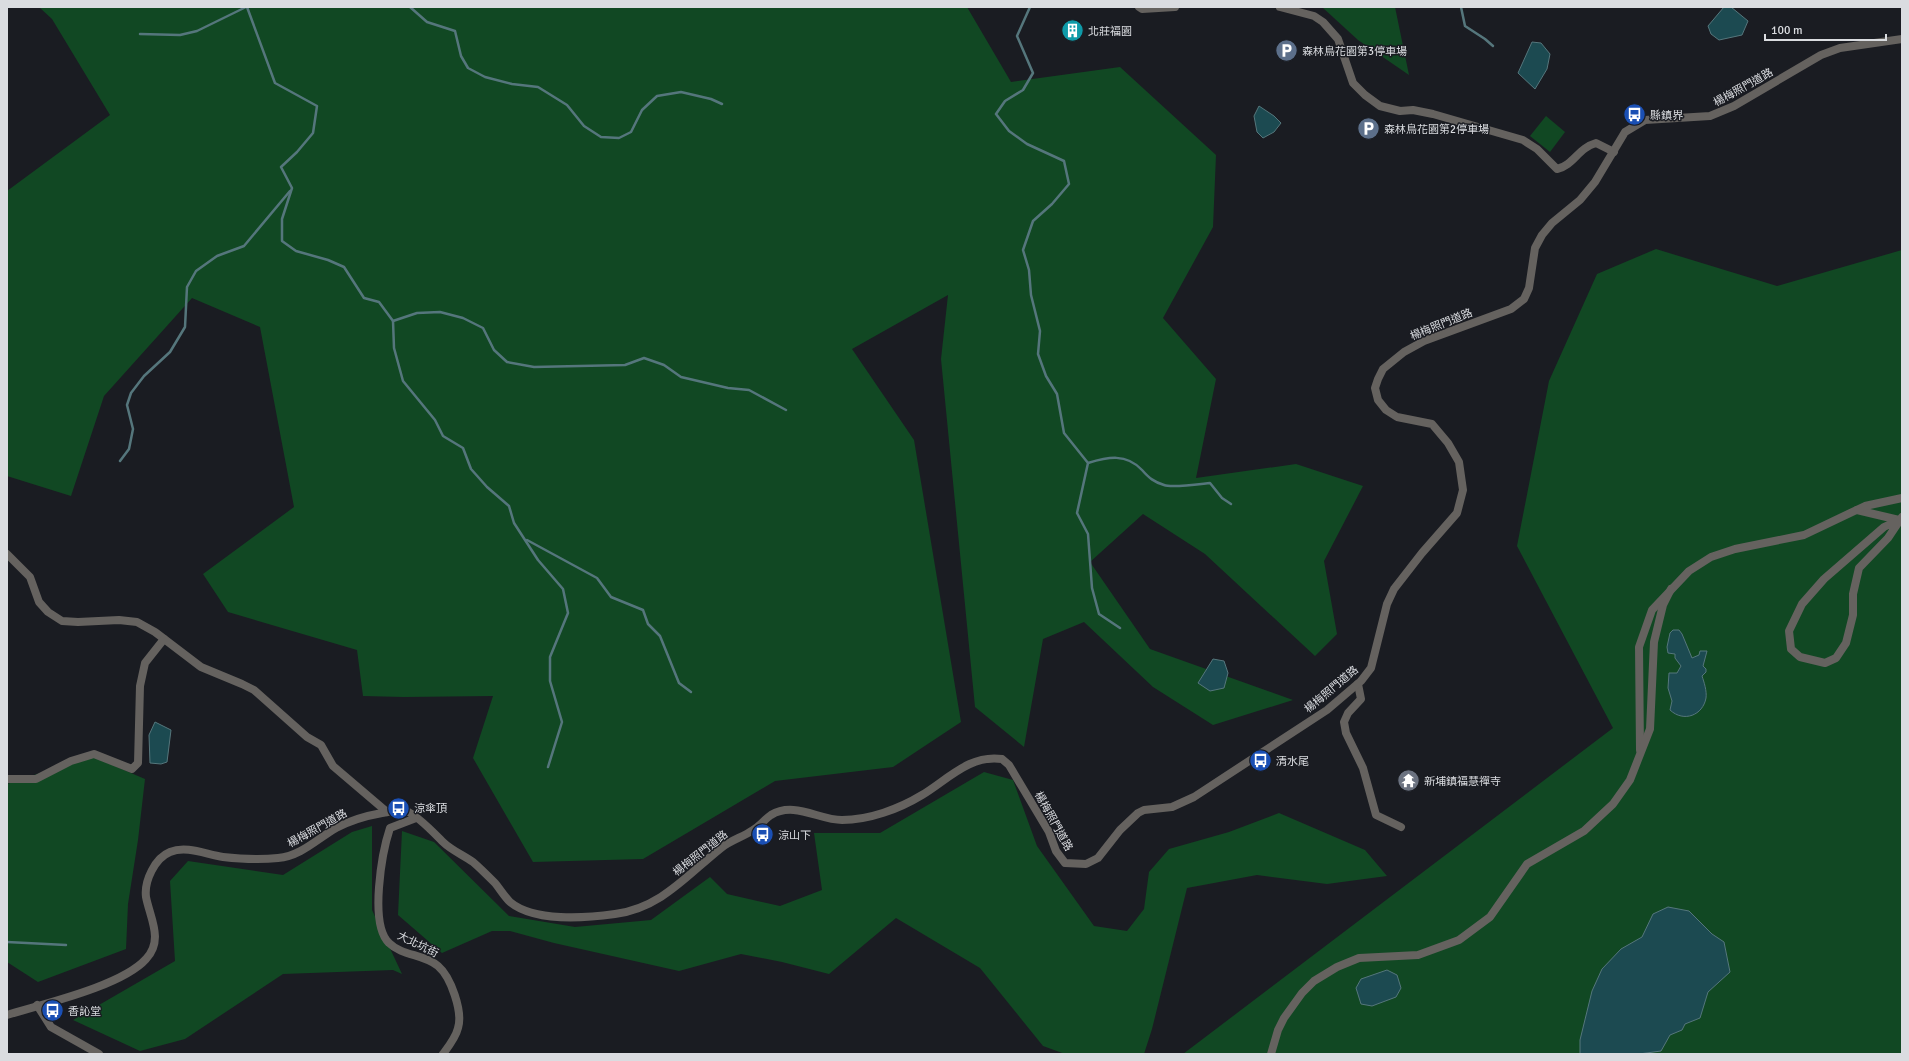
<svg xmlns="http://www.w3.org/2000/svg" width="1909" height="1061" font-family="Signika,'Noto Sans TC',sans-serif">
<style>
.green{fill:#114823}
.water{fill:#1c4a51;stroke:#55767c}
.lines{fill:none;stroke-linecap:round;stroke-linejoin:round}
.stream{stroke:#55767c;stroke-width:2.5}
.minor{stroke:#65625f;stroke-width:8}
.labels{text-anchor:middle;stroke-width:3;stroke-linejoin:round;paint-order:stroke}
.poi-label{font-size:11px;fill:#dadce0;stroke:#1a1c22;text-anchor:start}
.street-label{font-size:11px;fill:#dadce0;stroke:#1a1c22}
</style>
<rect width="100%" height="100%" fill="#1a1c22"/>
<g class="green">
<polygon points="39,7 967,7 1011,82 1120,67 1216,155 1213,227 1163,318 1216,379 1196,478 1296,464 1363,486 1324,561 1337,634 1315,656 1205,554 1143,514 1090,562 1150,649 1293,700 1213,725 1153,687 1084,622 1043,639 1024,747 975,707 941,359 948,295 852,349 914,440 961,722 893,767 775,781 643,859 533,862 473,758 493,696 404,697 363,696 357,650 228,612 203,574 294,507 260,327 192,298 104,396 71,496 7,476 7,191 110,115 52,19"/>
<polygon points="1322,7 1395,7 1409,75 1358,40"/>
<polygon points="1546,116 1565,132 1550,152 1530,136"/>
<polygon points="1656,249 1777,286 1902,250 1902,1054 1183,1054 1613,728 1517,546 1549,381 1597,274"/>
<polygon points="91,756 145,779 138,840 128,904 126,949 38,982 7,962 7,784"/>
<polygon points="984,772 1013,780 1037,846 1094,926 1127,931 1144,909 1149,872 1169,849 1229,832 1279,813 1365,850 1387,876 1327,884 1257,875 1187,888 1152,1029 1144,1054 1065,1054 1043,1046 980,968 896,918 829,974 782,962 741,954 679,971 554,943 510,931 492,931 442,953 398,915 402,831 434,842 509,916 575,927 651,920 710,877 727,894 780,906 822,890 814,833 880,833"/>
<polygon points="372,826 372,910 402,974 393,970 283,974 185,1039 140,1051 73,1020 175,961 170,881 188,861 283,875 352,832"/>
</g>
<g class="water">
<polygon points="1724,7 1731,7 1748,21 1742,35 1719,40 1711,34 1708,26"/>
<polygon points="1532,42 1541,43 1550,54 1547,69 1535,89 1518,73"/>
<polygon points="1259,106 1274,116 1281,123 1274,132 1263,138 1257,132 1254,116"/>
<path d="M1673 630H1679L1682 634 1692 658 1699 655 1700 651H1707L1703 666 1706 669V672L1702 676C1704 682 1707 691 1706 698 1703 715 1684 723 1670 710L1672 701 1668 688 1669 673H1677L1681 666 1675 658V654L1668 653 1667 647 1670 633Z"/>
<polygon points="1213,659 1224,661 1228,673 1224,688 1210,691 1198,683"/>
<polygon points="155,722 171,730 167,762 161,764 150,763 149,735"/>
<polygon points="1668,907 1689,911 1712,934 1724,942 1730,972 1708,992 1700,1018 1685,1024 1682,1030 1670,1035 1661,1051 1639,1054 1581,1054 1580,1053 1580,1040 1592,991 1602,969 1621,949 1642,937 1653,914"/>
<polygon points="1387,970 1397,975 1401,988 1396,997 1372,1006 1361,1004 1356,988 1361,979"/>
</g>
<g class="lines">
<g class="stream">
<polyline points="247,7 275,83 317,106 313,133 297,152 281,167 292,188 282,219 282,241 296,251 328,260 344,267 364,298 379,302 393,321 394,348 403,381 435,420 443,436 463,448 471,469 487,487 509,506 514,523 538,560 563,589 568,613 550,657 550,681 562,722 548,767"/>
<polyline points="410,7 427,22 455,31 461,56 468,68 485,77 512,84 538,87 567,105 584,126 601,137 619,138 631,132 642,110 657,96 681,92 711,99 722,104"/>
<polyline points="1030,7 1017,36 1033,73 1023,90 1005,101 996,114 1009,131 1027,144 1064,161 1069,184 1052,204 1033,221 1023,250 1029,270 1031,295 1040,331 1038,354 1046,376 1057,394 1064,433 1088,463 1077,513 1088,534 1092,588 1099,614 1120,628"/>
<polyline points="1461,7 1465,26 1485,39 1493,46"/>
<polyline points="140,34 180,35 197,31 246,7"/>
<polyline points="393,321 417,313 440,312 463,318 483,328 494,350 507,362 534,367 625,365 644,358 664,365 681,377 728,388 749,390 786,410"/>
<polyline points="120,461 129,449 133,429 127,405 131,393 144,376 170,352 185,327 187,287 196,271 217,256 244,246 290,191"/>
<path d="M1088 463C1108 457 1126 453 1142 470 1149 478 1154 482 1164 485 1172 488 1200 484 1210 483L1222 498 1231 504"/>
<polyline points="527,540 597,578 611,597 643,610 648,624 660,636 679,683 691,692"/>
<polyline points="7,942 66,945"/>
</g>
<g class="minor">
<polyline points="1139,7 1142,9 1175,7"/>
<path d="M1280 7 1314 16 1323 22 1338 39 1353 83 1365 95 1380 106 1400 111 1413 110 1433 114 1523 140 1537 149 1557 169C1574 165 1578 148 1596 143L1614 152"/>
<polyline points="1857,510 1899,520"/>
<polyline points="1899,520 1884,527 1824,579 1802,604 1789,631 1791,649 1800,657 1825,663 1836,658 1846,643 1853,615 1853,594 1859,568 1888,538 1902,517"/>
<polyline points="7,554 30,577 39,602 48,612 62,621 78,622 119,620 137,622 155,632 201,667 242,684 254,690 307,737 321,745 333,766 387,812"/>
<polyline points="1358,684 1361,699 1348,713 1344,722 1346,733 1363,768 1376,815 1401,827"/>
<polyline points="1640,750 1639,647 1652,610 1689,571 1711,557 1735,549 1804,535 1865,506 1902,498"/>
<polyline points="7,779 36,779 71,761 94,754 132,769 138,763 140,686 145,663 164,639"/>
<path d="M416 818 390 828C382 852 369 924 389 943 402 956 424 954 438 966 451 977 463 1012 458 1028 456 1037 449 1046 443 1054"/>
<polyline points="37,1005 51,1027 99,1054"/>
<path d="M7 1015C43 1004 122 986 146 959 164 940 150 918 146 897 144 881 155 858 170 852 187 845 207 855 223 857 241 859 260 860 278 858 301 856 317 839 336 828 351 820 365 816 382 813 388 812 399 809 406 811 416 814 435 834 443 842 451 850 463 855 473 862 480 868 488 876 495 883 500 889 504 896 510 902 534 922 586 918 615 914 661 908 687 875 721 848 731 840 743 837 753 830 760 826 765 819 771 815 794 801 819 820 842 820 869 820 899 809 922 795 947 780 970 754 1002 759L1009 765 1049 832 1056 851 1065 863 1086 864 1098 858 1120 830 1138 813 1144 810 1172 807 1194 797 1327 710 1361 681 1371 668 1387 604 1394 589 1422 553 1457 513 1463 490 1459 462 1448 443 1432 424 1397 417 1386 410 1378 400 1375 388 1378 379 1383 369 1404 352 1424 341 1511 309 1524 299 1529 288 1535 248 1542 235 1552 223 1580 200 1595 182 1625 132 1645 120 1710 116 1734 106 1821 55 1840 48 1902 39"/>
<polyline points="1271,1054 1278,1030 1284,1018 1302,993 1314,981 1337,967 1359,958 1418,955 1459,940 1490,917 1527,864 1584,831 1613,804 1630,780 1650,729 1654,642 1663,605 1671,589"/>
</g>
</g>
<defs>
<symbol id="building-disc" viewBox="-11 -11 22 22"><circle r="9.5" fill="#0f9aa8" stroke="#1a1c22"/><path d="M-4-6H4V6H1V3H-1V6H-4ZM-2.5-4.3h1.7v1.8h-1.7ZM.8-4.3h1.7v1.8H.8ZM-2.5-1h1.7V.8h-1.7ZM.8-1h1.7V.8H.8Z" fill="#fff"/></symbol>
<symbol id="parking-disc" viewBox="-11 -11 22 22"><circle r="9.5" fill="#5c6f8a" stroke="#1a1c22"/><path d="M-3.5-5.5H1a3.5 3.5 0 0 1 0 7H-1V5.5H-3.5ZM-1-3.4V-.6H.8a1.4 1.4 0 0 0 0-2.8Z" fill="#fff"/></symbol>
<symbol id="bus-disc" viewBox="-11 -11 22 22"><circle r="9.5" fill="#1a4fb4" stroke="#1a1c22"/><path d="M-5-6H5V4H4V6H2V4H-2V6H-4V4H-5ZM-3.5-4V0h7V-4ZM-3.5 1.2v1.5H-2V1.2ZM2 1.2v1.5H3.5V1.2Z" fill="#fff"/></symbol>
<symbol id="temple-disc" viewBox="-11 -11 22 22"><circle r="9.5" fill="#6b7280" stroke="#1a1c22"/><path d="M0-6L5-2H3V0L6.5 2.5H4V6H1.5V3h-3V6H-4V2.5H-6.5L-3 0V-2H-5Z" fill="#fff"/></symbol>
</defs>
<g fill-rule="evenodd">
<use href="#building-disc" x="1060" y="18" width="25" height="25"/>
<use href="#parking-disc" x="1274" y="38" width="25" height="25"/>
<use href="#bus-disc" x="1622" y="102" width="25" height="25"/>
<use href="#parking-disc" x="1356" y="116" width="25" height="25"/>
<use href="#bus-disc" x="1248" y="748" width="25" height="25"/>
<use href="#temple-disc" x="1396" y="768" width="25" height="25"/>
<use href="#bus-disc" x="386" y="796" width="25" height="25"/>
<use href="#bus-disc" x="750" y="822" width="25" height="25"/>
<use href="#bus-disc" x="40" y="998" width="25" height="25"/>
</g>
<g class="labels">
<g class="poi-label">
<text x="1088" y="35">北莊福園</text>
<text x="1302" y="55">森林鳥花園第3停車場</text>
<text x="1650" y="119">縣鎮界</text>
<text x="1384" y="133">森林鳥花園第2停車場</text>
<text x="1276" y="765">清水尾</text>
<text x="1424" y="785">新埔鎮福慧禪寺</text>
<text x="414" y="812">涼傘頂</text>
<text x="778" y="839">涼山下</text>
<text x="68" y="1015">香訫堂</text>
</g>
<g class="street-label">
<text transform="translate(1743 87) rotate(-29)" y="4">楊梅照門道路</text>
<text transform="translate(1441 324) rotate(-22)" y="4">楊梅照門道路</text>
<text transform="translate(1331 689) rotate(-40)" y="4">楊梅照門道路</text>
<text transform="translate(1054 821) rotate(61)" y="4">楊梅照門道路</text>
<text transform="translate(317 828) rotate(-29)" y="4">楊梅照門道路</text>
<text transform="translate(700 853) rotate(-38)" y="4">楊梅照門道路</text>
<text transform="translate(418 944) rotate(26)" y="4">大北坑街</text>
</g>
</g>
<rect width="1909" height="1061" fill="none" stroke="#dadce0" stroke-width="16"/>
<path d="M1765 34v6h121v-6" fill="none" stroke="#dadce0" stroke-width="2"/>
<text x="1771" y="34" font-size="12" fill="#dadce0" stroke="#1a1c22" stroke-width="3" paint-order="stroke">100 m</text>
</svg>
